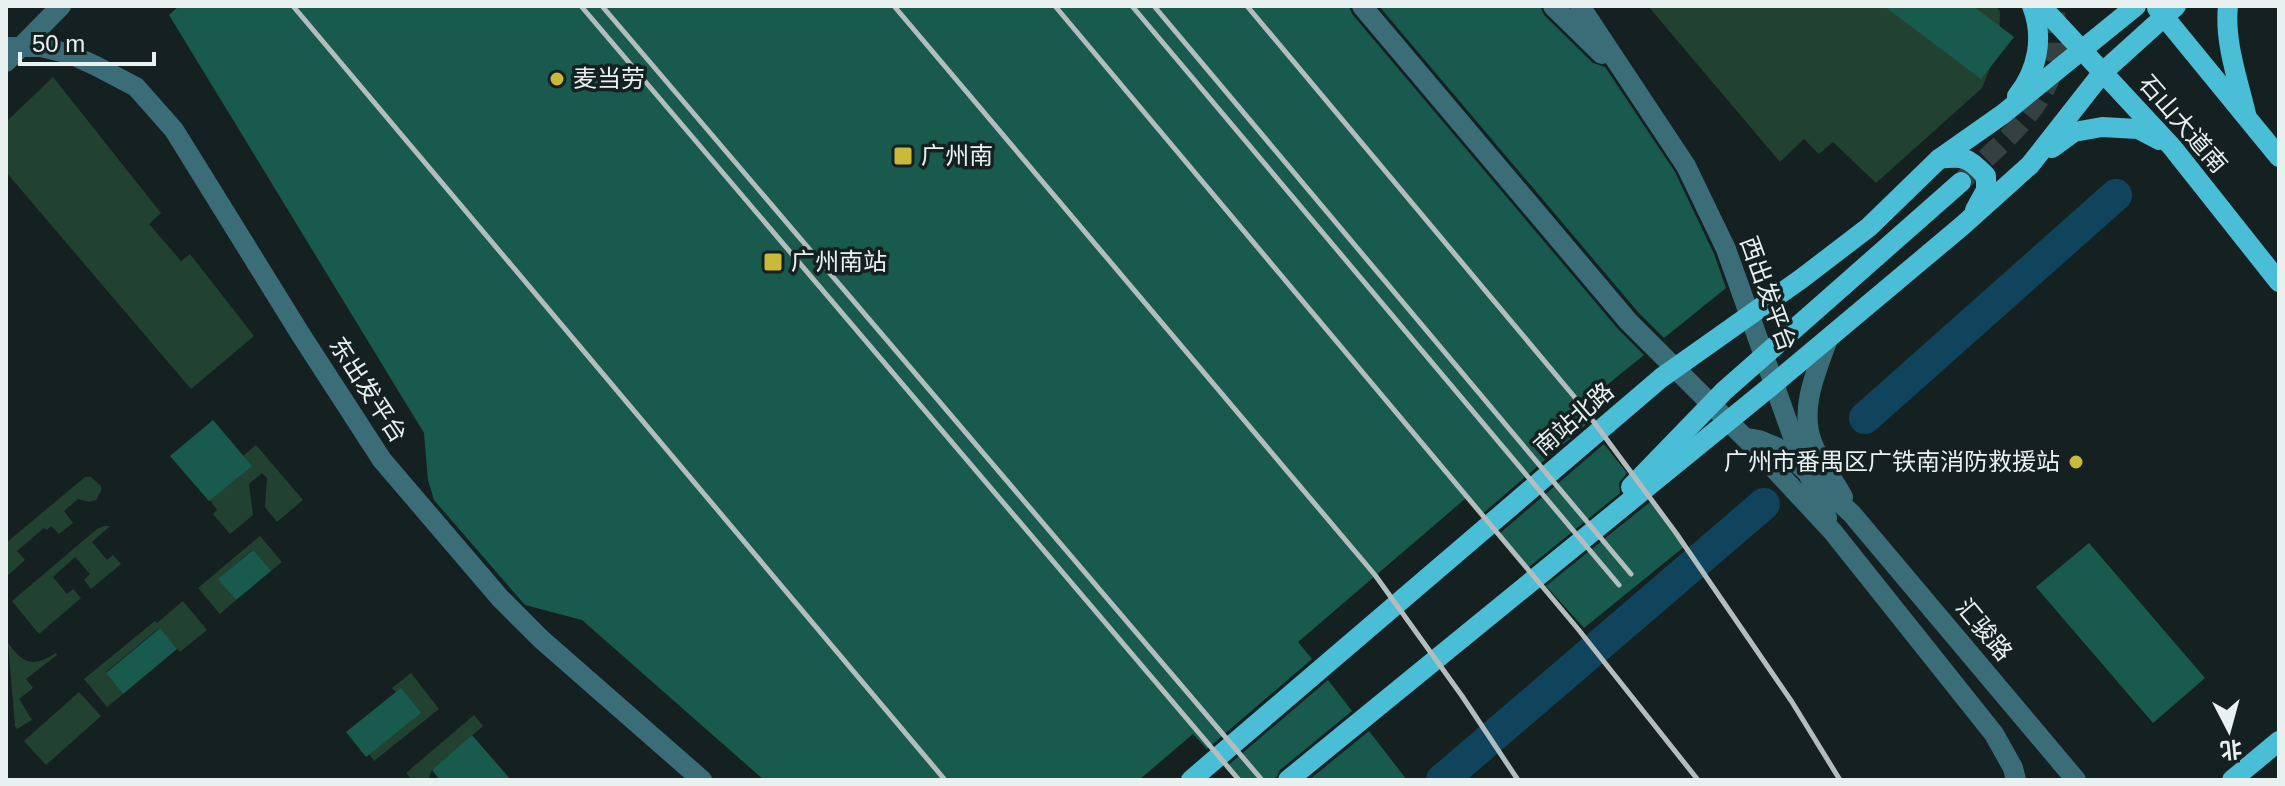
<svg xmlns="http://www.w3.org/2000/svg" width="2285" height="786" font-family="Helvetica,'Noto Sans SC',sans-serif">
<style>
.green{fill:#214230}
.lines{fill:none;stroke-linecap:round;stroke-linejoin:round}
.river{stroke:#10445c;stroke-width:32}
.building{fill:#195a4e}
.major-tunnel{stroke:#354040;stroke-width:20;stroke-dasharray:20 10;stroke-linecap:butt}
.minor{stroke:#3b6d79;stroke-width:20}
.major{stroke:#4abdd7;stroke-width:20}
.rail{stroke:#b4bdbd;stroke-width:5}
.poi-dot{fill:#cbba39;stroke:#152121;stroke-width:3}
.labels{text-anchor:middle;stroke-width:7;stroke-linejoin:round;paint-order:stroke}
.poi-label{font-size:24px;fill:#e8f0f0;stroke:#152121;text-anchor:start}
.street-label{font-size:24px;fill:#e8f0f0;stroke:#152121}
</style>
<rect width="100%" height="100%" fill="#152121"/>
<g class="green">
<polygon points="1648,6 1995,6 2000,11 1999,45 1982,88 1876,183 1833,142 1819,154 1804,139 1780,162"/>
<polygon points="53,77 161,213 149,224 181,261 190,254 254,336 191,389 6,172 6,122"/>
<polygon points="256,445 303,500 277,522 265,507 267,478 262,473 249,484 253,515 230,534 213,514 217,510 210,500 251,466 243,456"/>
<polygon points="85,477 91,477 101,486 101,491 96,500 89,502 78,499 64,511 73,523 59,534 51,526 47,530 44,528 17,551 25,560 6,577 6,543"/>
<polygon points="104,526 110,526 92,542 107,560 113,555 121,564 91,589 84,580 90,574 75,557 53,577 67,594 73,589 81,598 39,634 12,601 97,529"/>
<polygon points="260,536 282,562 271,571 252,550 219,579 236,600 220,614 198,588"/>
<polygon points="183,601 207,630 180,652 159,628 106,672 123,694 107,707 84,679 155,621 157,623"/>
<path d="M8 643C24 664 32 668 56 653L57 655 26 679 33 688 19 699 32 720 17 729 15 726Z"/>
<polygon points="411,673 439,709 374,761 369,754 396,692 392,688"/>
<polygon points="79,692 101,716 46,765 24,741"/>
<polygon points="474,715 483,726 432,770 428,780 412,780 406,773"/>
</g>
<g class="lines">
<g class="river">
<polyline points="1865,418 2116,195"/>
<polyline points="1442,780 1764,504"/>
</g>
</g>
<g class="building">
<polygon points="179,6 1349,6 1352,14 1618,329 1644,355 1576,410 1587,424 1481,515 1466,498 1298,642 1312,659 1207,749 1193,734 1139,780 764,780 582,620 525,605 434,500 428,480 424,433 169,15"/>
<polygon points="1379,6 1540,6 1544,15 1593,63 1605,67 1675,172 1714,254 1726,288 1664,338 1638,312"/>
<polygon points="1884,6 1973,6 2014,37 1981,79"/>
<polygon points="213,420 252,466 209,501 170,456"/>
<polygon points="1604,444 1627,473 1619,483 1620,493 1529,567 1499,534"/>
<polygon points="1650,502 1685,546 1584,628 1546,586"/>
<polygon points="2089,543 2205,678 2153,723 2036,587"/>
<polygon points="253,550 271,571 236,600 218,579"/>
<polygon points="160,628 177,649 123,694 106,673"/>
<polygon points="1328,680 1352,711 1280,770 1275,780 1237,780 1225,768"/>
<polygon points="401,688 421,713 366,757 346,732"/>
<polygon points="1369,731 1407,780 1309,780"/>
<polygon points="472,735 511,780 440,780 432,770"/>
</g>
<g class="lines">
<path class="major-tunnel" d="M1964 179C1999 145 2048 108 2056 57 2058 43 2056 27 2055 13"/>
<g class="minor">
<polyline points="1362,6 1628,321 1754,447 1833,532 1994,734 2013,768 2016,780"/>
<polyline points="1553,6 1602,54"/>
<polyline points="1580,6 1686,166 1726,249 1794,440 1827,518"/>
<polyline points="6,47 41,47 70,54 96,66 136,87 174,130 301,335 382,460 500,598 541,639 702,780"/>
<polyline points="6,62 61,6"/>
<path d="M1828 339C1817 370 1799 408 1812 442 1819 461 1833 479 1843 497"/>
<polyline points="1747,438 1759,440 1776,447 1793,459 1852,514 2076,780"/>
</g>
<g class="major">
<polyline points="2041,6 2172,147 2279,282"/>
<path d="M2228 6C2224 41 2238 80 2246 114"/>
<polyline points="2157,8 2279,157"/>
<path d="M2017 96C2038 70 2044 37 2032 6"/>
<polyline points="2052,148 2074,132 2102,127 2138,129 2159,140"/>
<path d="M1939 159C1964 156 1968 157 1986 176V190L1975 210"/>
<polyline points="1631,487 1724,391 1961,182"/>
<polyline points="1191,780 1661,378 1801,279 1869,227 1939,159 2003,114 2136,6"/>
<polyline points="1288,780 1776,382 1962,226 2030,165 2103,72 2176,6"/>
<polyline points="2232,780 2279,741"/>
</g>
<g class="rail">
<polyline points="293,6 945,780"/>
<polyline points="581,6 1239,780"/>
<polyline points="602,6 1262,780"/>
<polyline points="894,6 1375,575 1462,696 1518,780"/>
<polyline points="1055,6 1578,629 1698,780"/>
<polyline points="1132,6 1619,585"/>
<polyline points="1154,6 1631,574"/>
<polyline points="1247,6 1582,406 1676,533 1792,702 1840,780"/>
</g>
</g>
<g class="poi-dot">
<circle cx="557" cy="79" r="8"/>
<rect x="893" y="146" width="20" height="20" rx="4"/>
<rect x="763" y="252" width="20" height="20" rx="4"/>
<circle cx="2076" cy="462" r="8"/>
</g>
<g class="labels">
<g class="poi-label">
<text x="573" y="87">麦当劳</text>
<text x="921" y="164">广州南</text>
<text x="791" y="270">广州南站</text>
<text x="2060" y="470" text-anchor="end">广州市番禺区广铁南消防救援站</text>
</g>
<g class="street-label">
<text transform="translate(2183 124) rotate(49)" y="8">石山大道南</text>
<text transform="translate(1768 294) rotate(70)" y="8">西出发平台</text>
<text transform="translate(368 390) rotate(57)" y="8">东出发平台</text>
<text transform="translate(1574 419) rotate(-41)" y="8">南站北路</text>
<text transform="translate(1984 630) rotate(50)" y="8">汇骏路</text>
</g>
</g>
<rect width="2285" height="786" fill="none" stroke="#e8f0f0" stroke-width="16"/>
<g transform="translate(2229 730) rotate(174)" stroke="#152121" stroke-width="6" paint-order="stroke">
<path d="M0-6L14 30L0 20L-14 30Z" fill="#e8f0f0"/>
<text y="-12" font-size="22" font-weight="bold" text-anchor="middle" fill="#e8f0f0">北</text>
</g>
<path d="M20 52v12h134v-12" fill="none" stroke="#e8f0f0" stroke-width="4"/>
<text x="32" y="52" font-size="24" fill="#e8f0f0" stroke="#152121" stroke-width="6" paint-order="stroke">50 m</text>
</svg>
